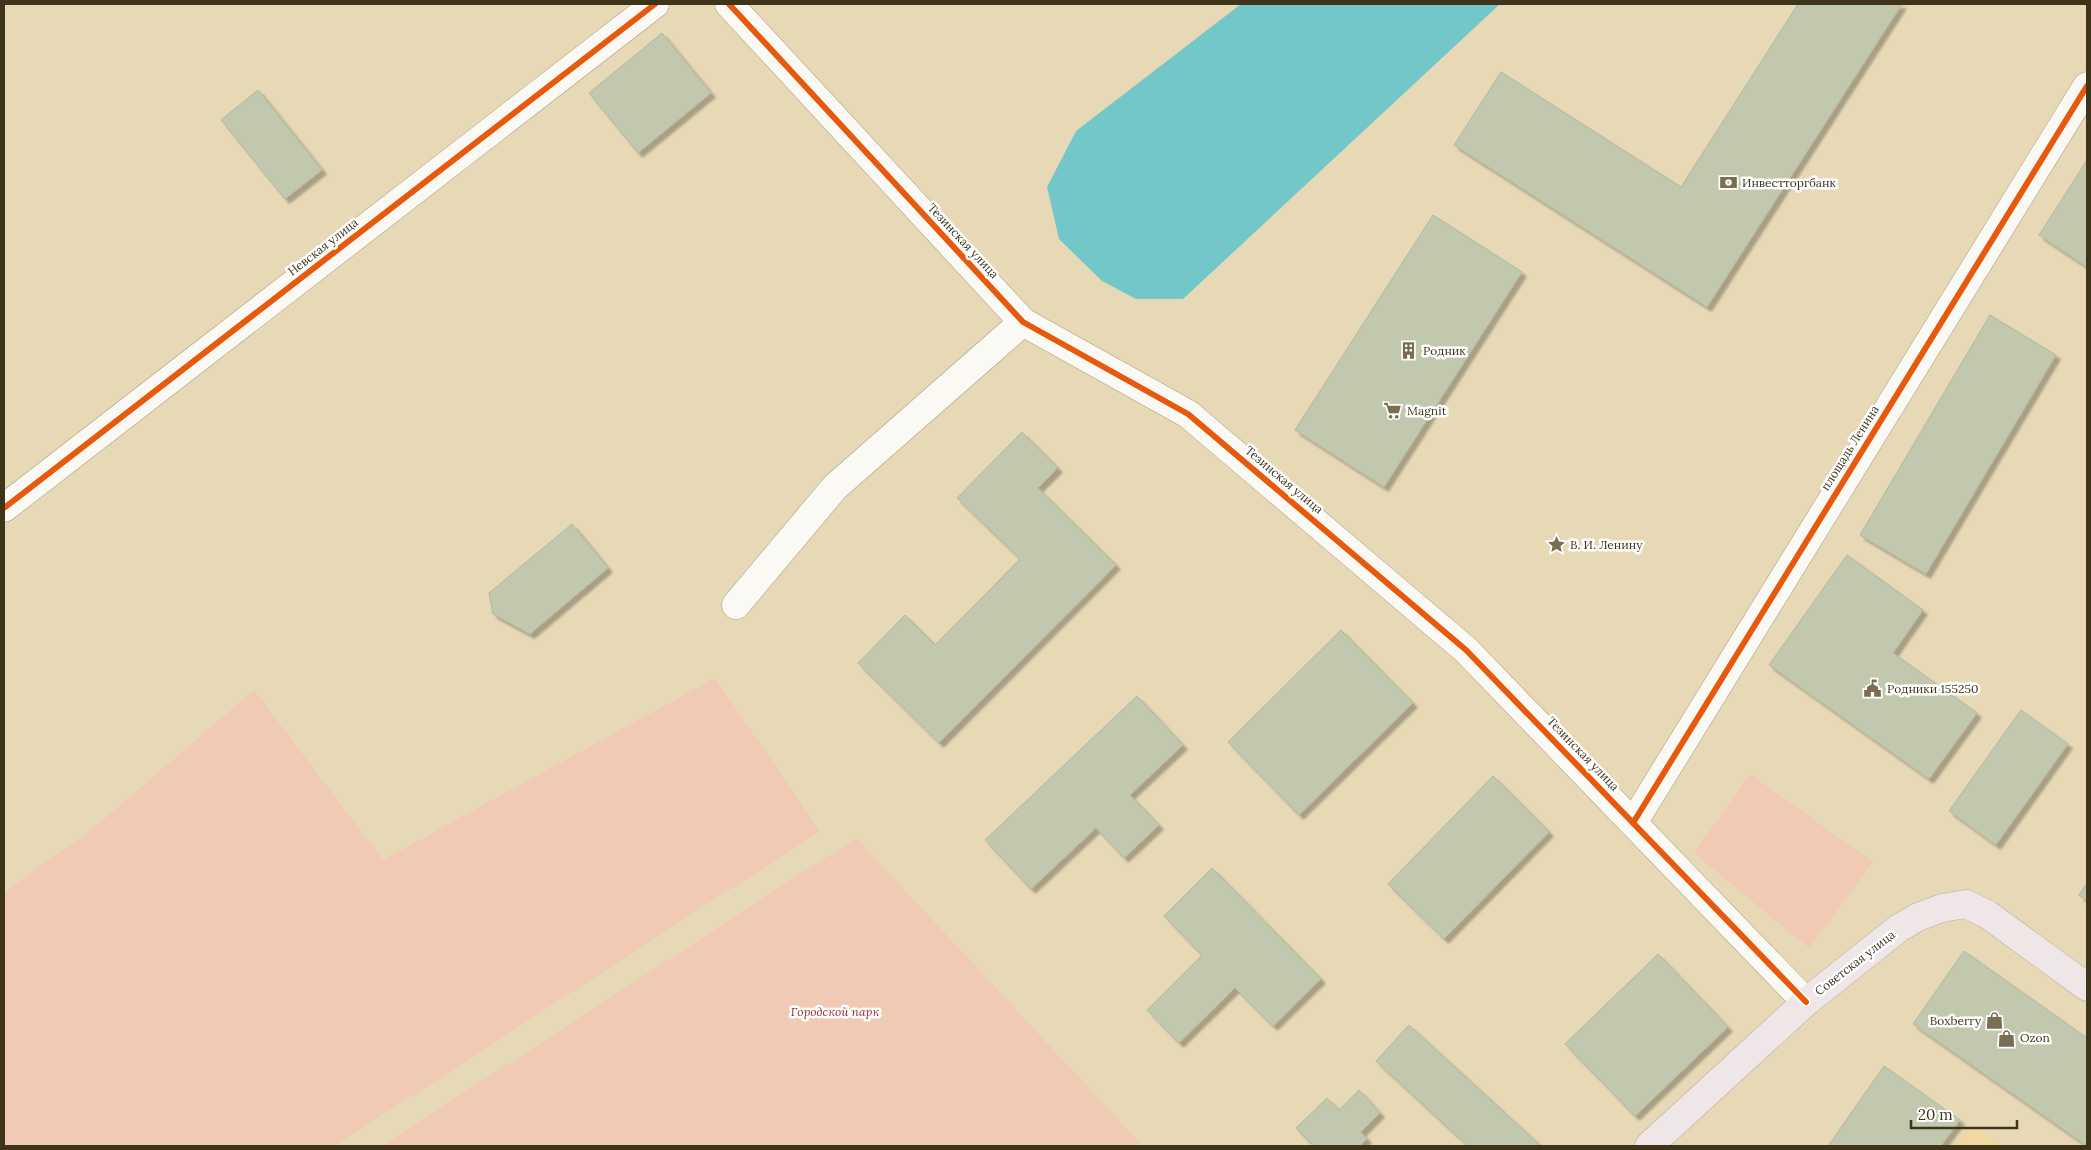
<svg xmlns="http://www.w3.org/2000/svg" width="2091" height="1150" font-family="Lora,serif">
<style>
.built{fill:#efd8a2}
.green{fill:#f0cab5}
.water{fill:#73c7c8}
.building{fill:#c1c8ad;stroke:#b3b79e;filter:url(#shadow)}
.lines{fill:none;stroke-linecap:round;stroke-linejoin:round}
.minor-casing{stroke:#a89d82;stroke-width:29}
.major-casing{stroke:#b8a89f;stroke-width:29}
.minor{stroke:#fbf9f4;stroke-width:28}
.major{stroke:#efe7e7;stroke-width:28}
.cycleway-casing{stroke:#fff;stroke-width:9}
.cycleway{stroke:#e8590c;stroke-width:6}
.labels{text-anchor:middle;stroke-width:5;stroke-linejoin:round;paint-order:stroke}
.poi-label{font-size:12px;fill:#3e341a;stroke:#fff;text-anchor:start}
.street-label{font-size:12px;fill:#3e341a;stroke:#fff}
.park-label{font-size:12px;font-style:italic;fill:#932c24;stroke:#fff}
</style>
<defs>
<filter id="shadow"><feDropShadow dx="4.5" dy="4.5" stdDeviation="1" flood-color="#0004"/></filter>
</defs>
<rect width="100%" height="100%" fill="#e7d9b6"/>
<polygon class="built" points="1973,1123 2004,1146 1957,1146"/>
<g class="green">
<polygon points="715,678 820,831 335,1146 4,1146 4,892 95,827 254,690 383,860"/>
<polygon points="1750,774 1873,862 1809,948 1694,853"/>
<polygon points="856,838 1143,1146 382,1146"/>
</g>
<polygon class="water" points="1241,4 1500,4 1183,299 1136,299 1102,281 1059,239 1047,187 1076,131"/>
<g class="building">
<polygon points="1798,4 1902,4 1707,307 1454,145 1501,72 1681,187"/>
<polygon points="662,33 711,93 638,153 589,93"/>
<polygon points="258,90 322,170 285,199 221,120"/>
<polygon points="2087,160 2087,267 2039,235"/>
<polygon points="1433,215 1522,272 1384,487 1295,430"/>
<polygon points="1990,315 2056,355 1926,574 1860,535"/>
<polygon points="1022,432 1058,468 1038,488 1116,565 939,743 858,663 905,615 935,645 1020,559 957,498"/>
<polygon points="572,524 608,568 530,634 493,614 489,593"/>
<polygon points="1847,555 1923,610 1893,653 1977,713 1929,779 1769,665"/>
<polygon points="1341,630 1413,703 1299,815 1228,742"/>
<polygon points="1137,696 1183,745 1130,795 1159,825 1124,858 1096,828 1031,889 985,840"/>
<polygon points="2021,710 2068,744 1996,845 1949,811"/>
<polygon points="1493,776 1549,832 1444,939 1388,884"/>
<polygon points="1212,868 1321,979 1273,1026 1235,988 1179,1043 1147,1010 1202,955 1164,916"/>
<polygon points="2087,883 2087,901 2079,895"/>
<polygon points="1964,951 2087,1038 2087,1146 1913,1024"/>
<polygon points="1658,954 1728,1027 1635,1116 1565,1044"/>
<polygon points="1409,1025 1541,1146 1468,1146 1376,1061"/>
<polygon points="1884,1066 1960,1120 1941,1146 1828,1146"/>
<polygon points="1359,1090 1380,1113 1361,1132 1367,1139 1360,1146 1314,1146 1296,1128 1327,1098 1339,1110"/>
</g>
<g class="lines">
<defs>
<g id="minor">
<polyline points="729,4 1023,322 1188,414 1466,650 1806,1002"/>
<polyline points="4,508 655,4"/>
<polyline points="736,605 835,487 1023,322"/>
<polyline points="1633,823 2087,86"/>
</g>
<polyline id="major" points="1649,1146 1806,1002 1899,928 1918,917 1942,908 1966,904 1987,914 2087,987"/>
</defs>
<use href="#minor" class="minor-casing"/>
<use href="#major" class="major-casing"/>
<use href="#minor" class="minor"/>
<use href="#major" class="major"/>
<defs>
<g id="cycleway">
<polyline points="729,4 1023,322 1188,414 1466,650 1806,1002"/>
<polyline points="4,508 655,4"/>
<polyline points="1633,823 2087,86"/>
</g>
</defs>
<use href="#cycleway" class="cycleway-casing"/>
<use href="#cycleway" class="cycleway"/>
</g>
<defs>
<symbol id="bank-bare" viewBox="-9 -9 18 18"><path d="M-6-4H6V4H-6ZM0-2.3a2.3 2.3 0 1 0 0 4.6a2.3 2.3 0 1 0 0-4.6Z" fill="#796e51" stroke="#fff" stroke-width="2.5" paint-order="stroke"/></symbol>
<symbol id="building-bare" viewBox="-9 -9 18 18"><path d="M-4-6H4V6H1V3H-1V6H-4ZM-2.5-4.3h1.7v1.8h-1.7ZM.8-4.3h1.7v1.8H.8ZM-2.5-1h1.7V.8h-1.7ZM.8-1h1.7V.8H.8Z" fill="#796e51" stroke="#fff" stroke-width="2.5" paint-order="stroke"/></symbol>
<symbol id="supermarket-bare" viewBox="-9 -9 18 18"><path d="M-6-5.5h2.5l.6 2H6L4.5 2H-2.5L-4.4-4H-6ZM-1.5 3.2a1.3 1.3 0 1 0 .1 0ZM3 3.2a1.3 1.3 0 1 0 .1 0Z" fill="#796e51" stroke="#fff" stroke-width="2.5" paint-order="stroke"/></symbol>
<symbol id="sight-bare" viewBox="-9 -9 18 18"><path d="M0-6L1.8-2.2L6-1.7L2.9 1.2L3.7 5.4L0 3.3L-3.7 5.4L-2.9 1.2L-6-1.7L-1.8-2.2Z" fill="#796e51" stroke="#fff" stroke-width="2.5" paint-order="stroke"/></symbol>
<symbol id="civic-bare" viewBox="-9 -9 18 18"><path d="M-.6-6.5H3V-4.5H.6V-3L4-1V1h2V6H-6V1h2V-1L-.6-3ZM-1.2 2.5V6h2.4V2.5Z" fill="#796e51" stroke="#fff" stroke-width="2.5" paint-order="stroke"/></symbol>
<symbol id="shop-bare" viewBox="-9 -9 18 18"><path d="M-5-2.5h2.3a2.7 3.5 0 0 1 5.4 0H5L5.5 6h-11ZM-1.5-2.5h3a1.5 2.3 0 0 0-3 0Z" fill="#796e51" stroke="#fff" stroke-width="2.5" paint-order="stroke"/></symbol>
</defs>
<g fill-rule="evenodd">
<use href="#bank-bare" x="1716" y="170" width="25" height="25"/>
<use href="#building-bare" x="1396" y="338" width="25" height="25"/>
<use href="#supermarket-bare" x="1380" y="398" width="25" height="25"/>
<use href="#sight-bare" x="1544" y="532" width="25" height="25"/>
<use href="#civic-bare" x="1860" y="676" width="25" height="25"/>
<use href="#shop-bare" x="1982" y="1008" width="25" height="25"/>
<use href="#shop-bare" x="1994" y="1026" width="25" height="25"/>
</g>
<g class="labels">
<g class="poi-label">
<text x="1742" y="187">Инвестторгбанк</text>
<text x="1423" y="355">Родник</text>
<text x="1407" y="415">Magnit</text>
<text x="1570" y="549">В. И. Ленину</text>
<text x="1887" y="693">Родники 155250</text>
<text x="1981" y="1025" text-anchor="end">Boxberry</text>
<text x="2020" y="1042">Ozon</text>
</g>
<g class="street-label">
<text transform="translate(963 241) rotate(47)" y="4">Тезинская улица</text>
<text transform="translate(323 247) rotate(-38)" y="4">Невская улица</text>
<text transform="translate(1850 448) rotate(-58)" y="4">площадь Ленина</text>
<text transform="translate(1284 480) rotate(40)" y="4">Тезинская улица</text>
<text transform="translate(1583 754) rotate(46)" y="4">Тезинская улица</text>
<text transform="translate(1855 963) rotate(-38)" y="4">Советская улица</text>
</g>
<g class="park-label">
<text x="835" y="1016">Городской парк</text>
</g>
</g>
<rect width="2091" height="1150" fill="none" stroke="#3e341a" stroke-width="10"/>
<path d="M1911 1120v8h106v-8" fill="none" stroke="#3e341a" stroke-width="2.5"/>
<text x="1918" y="1120" font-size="15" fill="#3e341a" stroke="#ffffff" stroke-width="4" paint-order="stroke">20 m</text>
</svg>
